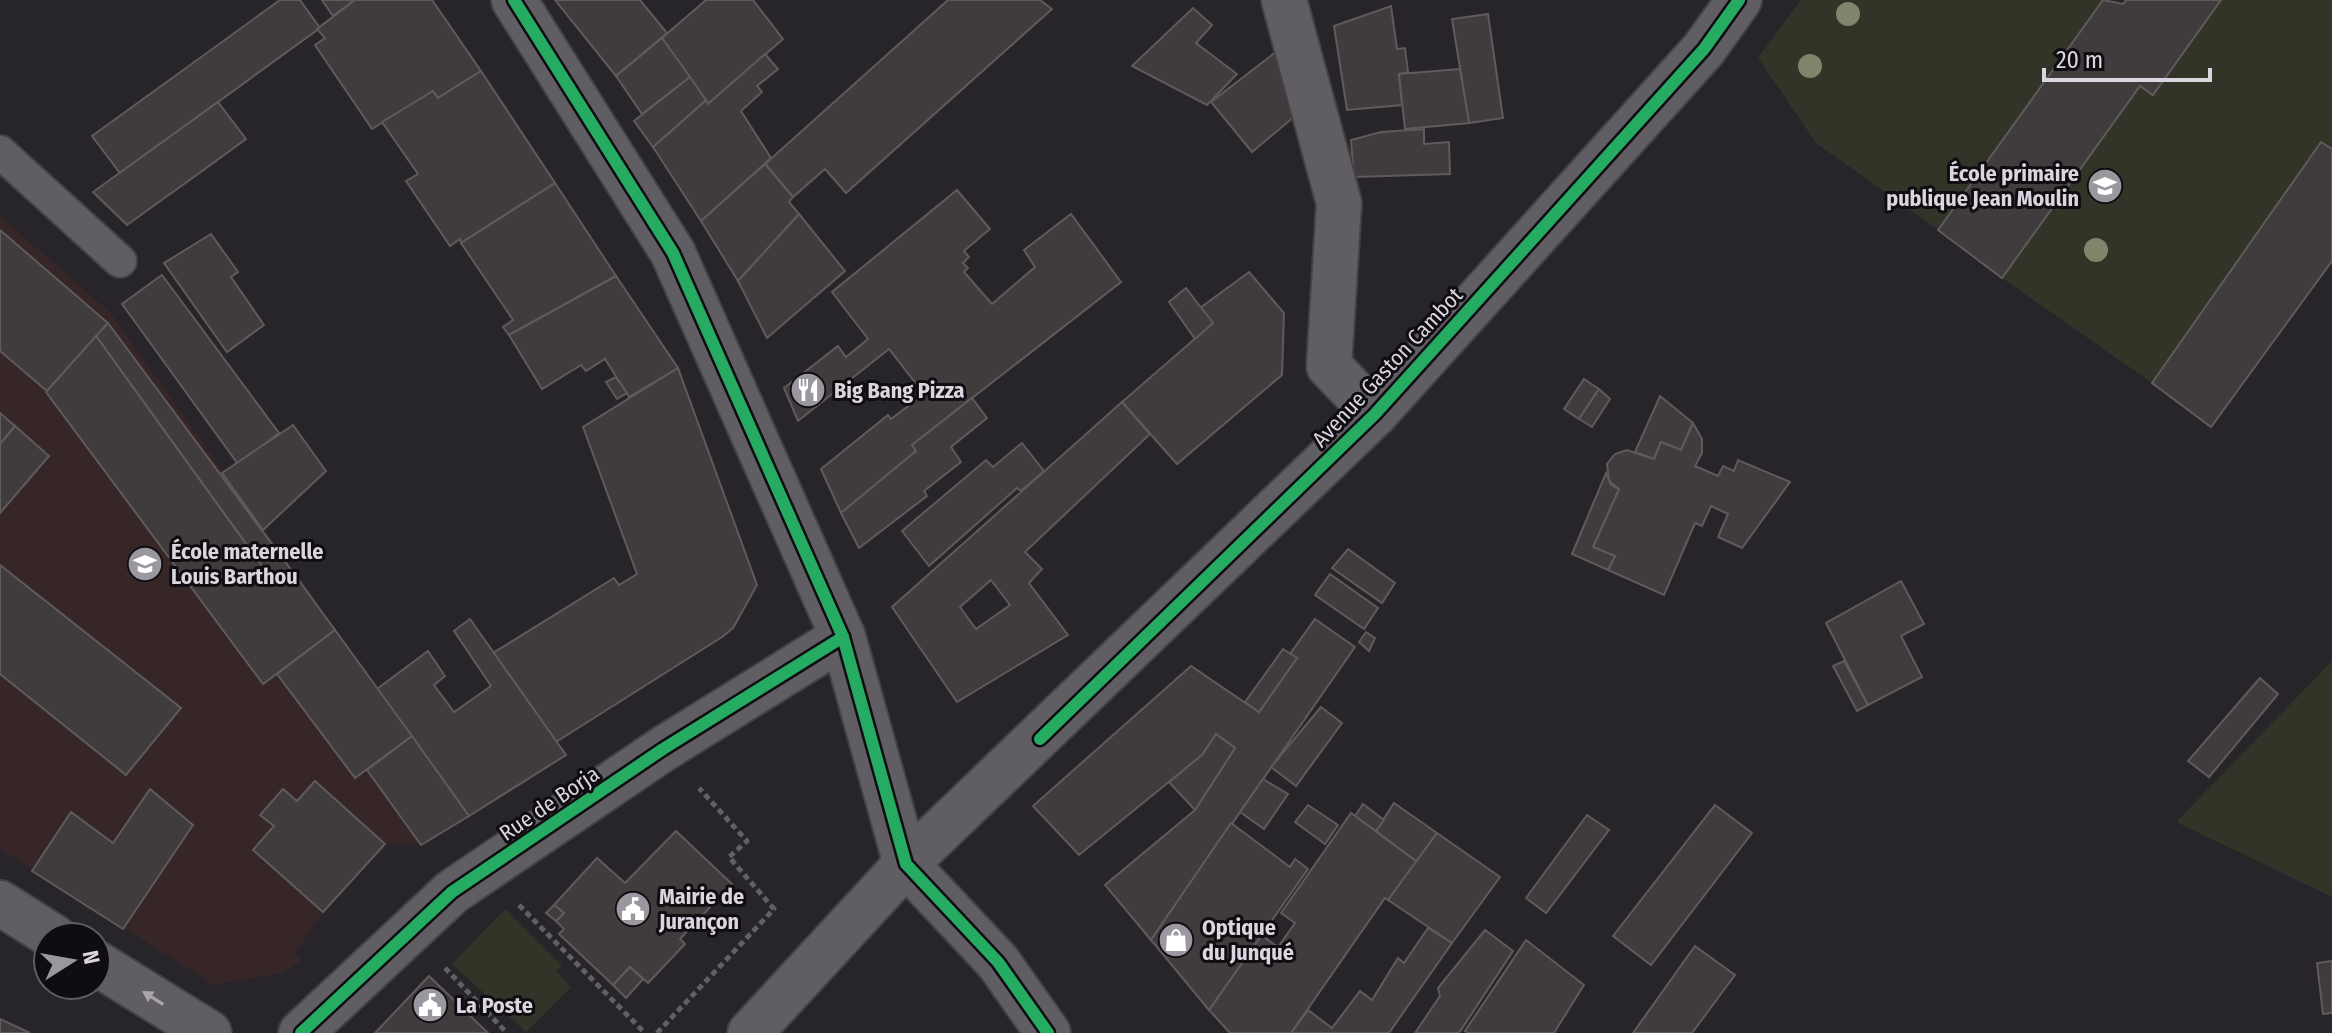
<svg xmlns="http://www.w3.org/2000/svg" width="2332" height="1033" font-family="'Fira Sans Condensed',sans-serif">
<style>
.education{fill:#372627}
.green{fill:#313427}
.building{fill:#403c3d;stroke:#5f5a5b;stroke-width:2;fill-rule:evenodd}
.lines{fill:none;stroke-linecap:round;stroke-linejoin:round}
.service-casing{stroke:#444247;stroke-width:36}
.minor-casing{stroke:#444247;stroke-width:48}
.tertiary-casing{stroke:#444247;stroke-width:48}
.path{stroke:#626065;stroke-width:5;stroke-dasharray:6 4;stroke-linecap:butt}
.service{stroke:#615e63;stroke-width:32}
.minor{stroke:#615e63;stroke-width:44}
.tertiary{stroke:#615e63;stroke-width:44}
.cycleway-casing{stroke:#0f0c12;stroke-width:17}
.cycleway{stroke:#26ab63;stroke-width:12}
.tree{fill:#7e856a}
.oneway{fill:#aaa5ad}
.labels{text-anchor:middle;stroke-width:6;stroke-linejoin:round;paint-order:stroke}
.poi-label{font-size:22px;font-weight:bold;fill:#dad5de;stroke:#0f0c12;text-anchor:start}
.street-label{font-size:22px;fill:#dad5de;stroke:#0f0c12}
</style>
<rect width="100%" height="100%" fill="#27242a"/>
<polygon class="education" points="0,216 110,312 469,816 421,845 385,844 323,912 295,953 302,961 282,973 214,985 0,849"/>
<g class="green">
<polygon points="1801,0 2103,0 1938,230 1816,143 1758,58"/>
<polygon points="2221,0 2332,0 2332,149 2321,143 2152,383 2002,278 2140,86 2153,95"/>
<polygon points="2332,661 2332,897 2176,822"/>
<polygon points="505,909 562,966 556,971 571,987 526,1032 452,964"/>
</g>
<g class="building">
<polygon points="280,0 300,0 320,28 120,173 92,136"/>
<polygon points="322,0 355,0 333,16"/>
<polygon points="355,0 432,0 481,71 438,98 433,91 372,129 315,45 325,38 317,29"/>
<polygon points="555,0 640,0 667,33 616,76"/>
<polygon points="706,0 753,0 783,39 708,104 662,38"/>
<polygon points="948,0 1040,0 1052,9 846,193 825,169 793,197 765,164"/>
<polygon points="2103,0 2123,4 2126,0 2221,0 2153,95 2140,86 2002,278 1938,230"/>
<polygon points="1391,6 1397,49 1405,48 1408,72 1399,74 1402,105 1347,110 1334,26"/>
<polygon points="1193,8 1212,25 1196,43 1237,74 1207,105 1132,66"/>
<polygon points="1488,14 1503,118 1469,123 1452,19"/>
<polygon points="662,38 690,77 642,114 616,76"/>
<polygon points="1285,45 1307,106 1252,152 1211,102"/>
<polygon points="765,54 778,69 757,86 762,92 741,111 771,158 701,221 653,147 706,100 708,104"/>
<polygon points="1460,69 1469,123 1405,129 1399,74"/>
<polygon points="481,71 555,183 461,243 460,239 450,246 406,181 418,174 382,122 433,91 438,98"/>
<polygon points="690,77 706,100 653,147 634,121"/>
<polygon points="218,102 246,139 198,174 127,225 93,192"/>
<polygon points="1424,129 1424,144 1449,142 1450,174 1354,177 1351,140 1381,132"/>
<polygon points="2321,142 2332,149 2332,261 2211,427 2152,383"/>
<polygon points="765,164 793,197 789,202 799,214 738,281 701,221"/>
<polygon points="555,183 616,276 509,335 503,327 513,320 461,243"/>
<polygon points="957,190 990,229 964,251 969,257 963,263 968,268 964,272 992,304 1035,267 1024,250 1071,214 1121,282 912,445 916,451 841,513 821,469 888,415 891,419 924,394 889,349 798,421 784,388 838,346 846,357 868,339 832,292"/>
<polygon points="799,214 845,271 767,338 738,281"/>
<polygon points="0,230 108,323 47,391 0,351"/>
<polygon points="211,234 238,272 231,277 264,325 227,352 164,263"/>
<polygon points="1249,272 1284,313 1282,375 1177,464 1122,402 1213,323 1200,308"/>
<polygon points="162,275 279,433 238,464 122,304"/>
<polygon points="616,276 678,368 629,397 605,359 586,371 581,365 542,389 509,335"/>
<polygon points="1186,288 1213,323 1195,339 1169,302"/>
<polygon points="108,323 292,571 275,584 96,336"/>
<polygon points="96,336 275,584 292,571 335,630 263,684 46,392"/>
<polygon points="678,368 757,585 733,628 722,637 556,742 493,653 614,578 619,585 637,574 583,427"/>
<polygon points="616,377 627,393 617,399 606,382"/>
<polygon points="1584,379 1599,389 1579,419 1564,409"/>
<polygon points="1599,389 1610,399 1592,427 1579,419"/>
<polygon points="1660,396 1693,423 1681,450 1661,442 1654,459 1635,452"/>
<polygon points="972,398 987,418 951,447 961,462 924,491 927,496 859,548 841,513 916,451 912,445"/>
<path d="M1122 402 1150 434 1025 552 1042 569 1029 583 1068 635 957 702 892 607ZM991 580 1010 605 976 629 960 607Z"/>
<polygon points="0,413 15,426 0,444"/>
<polygon points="1693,423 1702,439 1702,453 1695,466 1718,476 1723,466 1734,471 1738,460 1790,482 1742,548 1718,537 1728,514 1711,506 1702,526 1695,523 1664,595 1608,570 1615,556 1593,547 1619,489 1609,481 1607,464 1615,454 1627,450 1654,459 1661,442 1681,450"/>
<polygon points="293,425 326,471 263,530 222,473"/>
<polygon points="15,426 49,456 0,513 0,444"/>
<polygon points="1022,443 1044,471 1021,491 1017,488 929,566 902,531 986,460 993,467"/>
<polygon points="1606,473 1611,485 1619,489 1593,547 1615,556 1608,570 1572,554"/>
<polygon points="1348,549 1395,583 1382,603 1332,568"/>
<polygon points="0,565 181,708 126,775 0,674"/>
<polygon points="1330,574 1378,608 1364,629 1315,595"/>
<polygon points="1901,581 1924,624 1901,636 1922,677 1868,705 1826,623"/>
<polygon points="470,619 566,755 469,816 377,689 428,651 445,676 434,685 454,712 491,686 454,631"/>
<polygon points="1315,619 1355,647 1151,940 1105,885 1195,810 1235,748 1216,734 1202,755 1079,855 1033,806 1191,666 1259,712 1297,658 1290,654"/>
<polygon points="335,630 412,736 355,778 277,674"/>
<polygon points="1366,632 1375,638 1369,651 1359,642"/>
<polygon points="1283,649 1297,658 1259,712 1245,702"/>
<polygon points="1844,661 1868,705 1857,711 1833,666"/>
<polygon points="2260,678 2278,694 2209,777 2188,761"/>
<polygon points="1321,707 1342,723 1296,786 1271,767"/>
<polygon points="1216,734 1235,748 1195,810 1169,782 1202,755"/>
<polygon points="412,736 469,816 421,845 367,770"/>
<polygon points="1263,779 1288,794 1264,829 1240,812"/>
<polygon points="315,781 385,844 323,912 253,850 274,826 260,815 283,789 297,801"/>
<polygon points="150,789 193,825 123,929 32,871 71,812 113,843"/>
<polygon points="1394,803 1437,833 1417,862 1376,831"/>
<polygon points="1363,804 1384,820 1376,831 1355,816"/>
<polygon points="1308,805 1338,825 1325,844 1295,822"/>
<polygon points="1715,805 1752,833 1651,965 1613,936"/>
<polygon points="1351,813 1417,862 1388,900 1385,898 1291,1033 1230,1033 1209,1010 1261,935 1278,947 1295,923 1281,913"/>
<polygon points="1587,815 1609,830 1546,913 1526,898"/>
<polygon points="1231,823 1290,867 1295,859 1308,869 1209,1010 1151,940"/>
<polygon points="676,831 732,884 680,939 685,944 648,983 630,967 613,985 559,934 564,929 556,921 564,913 554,905 597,858 625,883"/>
<polygon points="1437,833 1500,877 1452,943 1388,900"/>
<polygon points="554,905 564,913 556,921 546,913"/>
<polygon points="1428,928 1452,943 1389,1033 1291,1033 1308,1010 1332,1028 1360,991 1372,1000 1398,958 1404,963"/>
<polygon points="1485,930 1513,951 1459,1033 1415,1033 1440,996 1438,988"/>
<polygon points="1526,940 1584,985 1554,1033 1468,1033 1465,1031"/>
<polygon points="1695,946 1735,975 1692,1033 1633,1033"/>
<polygon points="2332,961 2332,1013 2323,1014 2317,963"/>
<polygon points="630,967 643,979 626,998 613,985"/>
<polygon points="429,976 488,1033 375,1033"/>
<polygon points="0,1019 30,1033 0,1033"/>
</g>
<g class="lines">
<defs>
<polyline id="service" points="0,152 120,261"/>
<g id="minor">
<polyline points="514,0 673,253 843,637 906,864"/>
<polyline points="1284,0 1339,203 1329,366 1375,414"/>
<polyline points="0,903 54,937"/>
<polyline points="96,963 209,1033"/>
<polyline points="301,1033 452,892 663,749 843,637"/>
</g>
<g id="tertiary">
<polyline points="906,864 998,962 1048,1033"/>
<polyline points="750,1033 906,864 1375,414 1704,49 1739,0"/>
</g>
</defs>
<use href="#service" class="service-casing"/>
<use href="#minor" class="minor-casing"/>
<use href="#tertiary" class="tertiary-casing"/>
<g class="path">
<polyline points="519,905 645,1033"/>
<polyline points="445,968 507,1033"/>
<polyline points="657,1033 774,909 729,857 747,841 699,788"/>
</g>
<use href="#service" class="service"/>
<use href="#minor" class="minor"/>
<use href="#tertiary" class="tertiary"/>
<defs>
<g id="cycleway">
<polyline points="514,0 673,253 843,637 906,864 998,962 1048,1033"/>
<polyline points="1040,739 1375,414 1704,49 1739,0"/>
<polyline points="301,1033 452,892 663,749 843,637"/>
</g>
</defs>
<use href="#cycleway" class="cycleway-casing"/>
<use href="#cycleway" class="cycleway"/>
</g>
<g class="tree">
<circle cx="1848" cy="14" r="12"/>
<circle cx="1810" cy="66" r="12"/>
<circle cx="2096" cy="250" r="12"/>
</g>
<defs><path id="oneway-solid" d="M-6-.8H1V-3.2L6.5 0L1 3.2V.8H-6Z" transform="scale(2)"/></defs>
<use class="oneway" href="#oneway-solid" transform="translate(153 998) rotate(-148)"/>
<defs>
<symbol id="school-disc" viewBox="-11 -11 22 22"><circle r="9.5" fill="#9b979f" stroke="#0f0c12"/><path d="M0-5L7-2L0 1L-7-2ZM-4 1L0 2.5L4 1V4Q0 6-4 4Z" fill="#fff"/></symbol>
<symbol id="restaurant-disc" viewBox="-11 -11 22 22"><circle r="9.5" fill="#9b979f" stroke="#0f0c12"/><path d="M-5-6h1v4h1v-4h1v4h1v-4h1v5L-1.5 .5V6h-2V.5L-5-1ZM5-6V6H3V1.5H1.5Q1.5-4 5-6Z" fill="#fff"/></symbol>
<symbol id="civic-disc" viewBox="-11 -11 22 22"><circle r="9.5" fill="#9b979f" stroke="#0f0c12"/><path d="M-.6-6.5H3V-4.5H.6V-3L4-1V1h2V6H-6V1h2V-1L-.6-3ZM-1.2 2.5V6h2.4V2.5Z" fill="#fff"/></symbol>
<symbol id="shop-disc" viewBox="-11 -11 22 22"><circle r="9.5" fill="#9b979f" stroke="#0f0c12"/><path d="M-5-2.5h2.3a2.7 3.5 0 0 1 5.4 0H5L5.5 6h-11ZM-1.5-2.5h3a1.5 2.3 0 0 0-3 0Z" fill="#fff"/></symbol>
</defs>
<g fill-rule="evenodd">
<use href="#school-disc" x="2085" y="166" width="40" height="40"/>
<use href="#restaurant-disc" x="788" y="370" width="40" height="40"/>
<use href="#school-disc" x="125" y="544" width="40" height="40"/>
<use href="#civic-disc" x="613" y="889" width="40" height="40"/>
<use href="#shop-disc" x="1156" y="920" width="40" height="40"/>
<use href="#civic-disc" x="410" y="985" width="40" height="40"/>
</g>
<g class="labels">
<g class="poi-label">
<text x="2079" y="181" text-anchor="end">École primaire<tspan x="2079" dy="25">publique Jean Moulin</tspan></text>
<text x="834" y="398">Big Bang Pizza</text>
<text x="171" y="559">École maternelle<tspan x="171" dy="25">Louis Barthou</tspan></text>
<text x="659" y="904">Mairie de<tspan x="659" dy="25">Jurançon</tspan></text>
<text x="1202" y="935">Optique<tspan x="1202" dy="25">du Junqué</tspan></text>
<text x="456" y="1013">La Poste</text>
</g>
<g class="street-label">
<text transform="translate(1387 367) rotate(-47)" y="8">Avenue Gaston Cambot</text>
<text transform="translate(549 803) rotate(-34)" y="8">Rue de Borja</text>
</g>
</g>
<g transform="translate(72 961) rotate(79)"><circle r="38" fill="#0f0c12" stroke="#605c64" stroke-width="2"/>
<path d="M0-6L14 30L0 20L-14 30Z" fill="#9b979f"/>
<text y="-12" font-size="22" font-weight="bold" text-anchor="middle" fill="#dad5de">N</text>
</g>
<path d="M2044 68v12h166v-12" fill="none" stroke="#dad5de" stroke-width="4"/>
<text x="2056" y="68" font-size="24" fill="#dad5de" stroke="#0f0c12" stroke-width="6" paint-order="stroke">20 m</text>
</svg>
